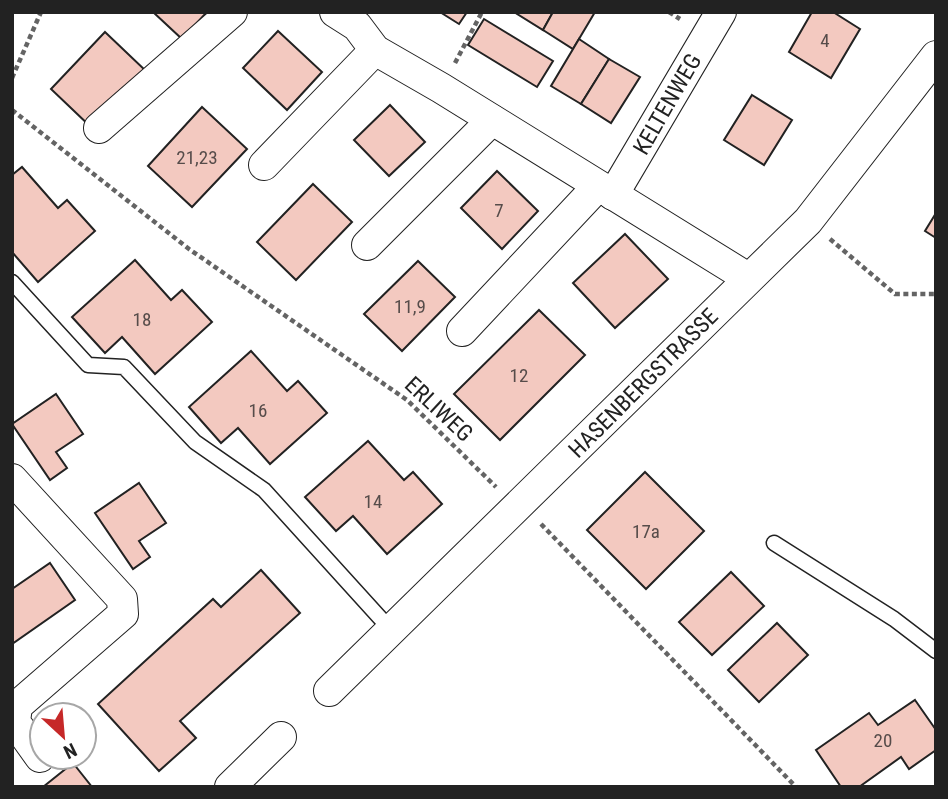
<svg xmlns="http://www.w3.org/2000/svg" width="948" height="799" font-family="'Roboto Condensed',sans-serif">
<style>
.building{fill:#f3c9c0;stroke:#222;stroke-width:2}
.lines{fill:none;stroke-linecap:round;stroke-linejoin:round}
.service-casing{stroke:#222;stroke-width:17}
.minor-casing{stroke:#222;stroke-width:32}
.path{stroke:#646464;stroke-width:4.5;stroke-dasharray:5 3.5;stroke-linecap:butt}
.service{stroke:#fff;stroke-width:14}
.minor{stroke:#fff;stroke-width:30}
.labels{text-anchor:middle;stroke-width:5;stroke-linejoin:round;paint-order:stroke}
.number-label{font-size:19px;fill:#564c4a}
.street-label{font-size:23px;fill:#222;stroke:#fff}
</style>
<rect width="100%" height="100%" fill="#fff"/>
<g class="building">
<polygon points="153,12 207,12 182,39"/>
<polygon points="440,12 467,12 459,24"/>
<polygon points="514,12 553,12 543,30"/>
<polygon points="553,12 595,12 573,49 543,30"/>
<polygon points="812,12 833,12 860,29 831,78 789,52"/>
<polygon points="484,19 553,61 537,87 468,45"/>
<polygon points="278,31 322,72 287,110 243,68"/>
<polygon points="105,32 147,72 93,129 51,89"/>
<polygon points="579,39 609,59 581,104 551,86"/>
<polygon points="609,59 640,77 611,123 581,104"/>
<polygon points="752,95 792,120 764,165 724,140"/>
<polygon points="390,105 425,142 389,176 354,140"/>
<polygon points="202,107 247,149 192,207 148,166"/>
<polygon points="22,167 58,208 67,200 95,231 38,282 12,252 12,175"/>
<polygon points="497,171 538,211 502,249 461,208"/>
<polygon points="313,184 352,222 296,280 257,242"/>
<polygon points="936,213 936,238 925,231"/>
<polygon points="625,234 668,279 615,328 573,283"/>
<polygon points="135,260 171,300 182,290 212,322 155,374 122,337 105,353 72,317"/>
<polygon points="418,261 455,297 402,351 364,314"/>
<polygon points="539,310 585,355 500,440 454,394"/>
<polygon points="251,351 287,391 298,381 327,413 270,464 238,428 221,443 189,407"/>
<polygon points="56,394 83,434 56,452 67,468 50,480 12,424"/>
<polygon points="368,441 404,480 413,472 442,504 387,554 353,516 336,531 305,497"/>
<polygon points="645,472 704,531 646,589 587,530"/>
<polygon points="139,483 166,523 139,541 150,557 133,569 95,513"/>
<polygon points="50,563 75,600 12,644 12,589"/>
<polygon points="261,570 300,613 180,721 196,738 159,771 98,704 213,599 221,607"/>
<polygon points="731,572 764,606 712,655 679,622"/>
<polygon points="777,623 808,655 759,702 728,670"/>
<polygon points="915,700 936,730 936,750 909,769 901,757 859,787 841,787 816,750 869,713 878,725"/>
<polygon points="73,763 92,787 43,787"/>
</g>
<g class="lines">
<defs>
<g id="service">
<polyline points="12,282 88,365 124,367 195,442 264,490 391,630"/>
<polyline points="774,543 894,619 936,651"/>
</g>
<g id="minor">
<polyline points="335,12 357,26 375,50 441,88 748,278"/>
<polyline points="99,128 232,12"/>
<polyline points="264,165 375,50"/>
<polyline points="613,195 721,12"/>
<polyline points="367,245 492,120"/>
<polyline points="462,331 598,186"/>
<polyline points="12,479 122,599 123,614 17,706 15,722 40,757"/>
<polyline points="329,691 808,221 936,56"/>
<polyline points="230,787 281,737"/>
</g>
</defs>
<use href="#service" class="service-casing"/>
<use href="#minor" class="minor-casing"/>
<g class="path">
<polyline points="669,12 680,19"/>
<polyline points="455,63 482,12"/>
<polyline points="12,78 41,12"/>
<polyline points="12,110 189,249 407,400 496,487"/>
<polyline points="830,239 895,294 936,294"/>
<polyline points="541,524 796,787"/>
</g>
<use href="#service" class="service"/>
<use href="#minor" class="minor"/>
</g>
<g class="labels">
<g class="number-label">
<text x="825" y="47">4</text>
<text x="197" y="164">21,23</text>
<text x="499" y="217">7</text>
<text x="410" y="313">11,9</text>
<text x="142" y="326">18</text>
<text x="519" y="382">12</text>
<text x="258" y="417">16</text>
<text x="373" y="508">14</text>
<text x="646" y="538">17a</text>
<text x="883" y="747">20</text>
</g>
<g class="street-label">
<text transform="translate(667 104) rotate(-60)" y="8">KELTENWEG</text>
<text transform="translate(643 383) rotate(-45)" y="8">HASENBERGSTRASSE</text>
<text transform="translate(439 409) rotate(43)" y="8">ERLIWEG</text>
</g>
</g>
<rect width="948" height="799" fill="none" stroke="#222222" stroke-width="28"/>
<g transform="translate(63 736) rotate(154)"><circle r="33" fill="#ffffff" stroke="#a7a7a7" stroke-width="2"/>
<path d="M0-5L12 26L0 18L-12 26Z" fill="#c62828"/>
<text y="-10" font-size="19" font-weight="bold" text-anchor="middle" fill="#222222">N</text>
</g>
</svg>
